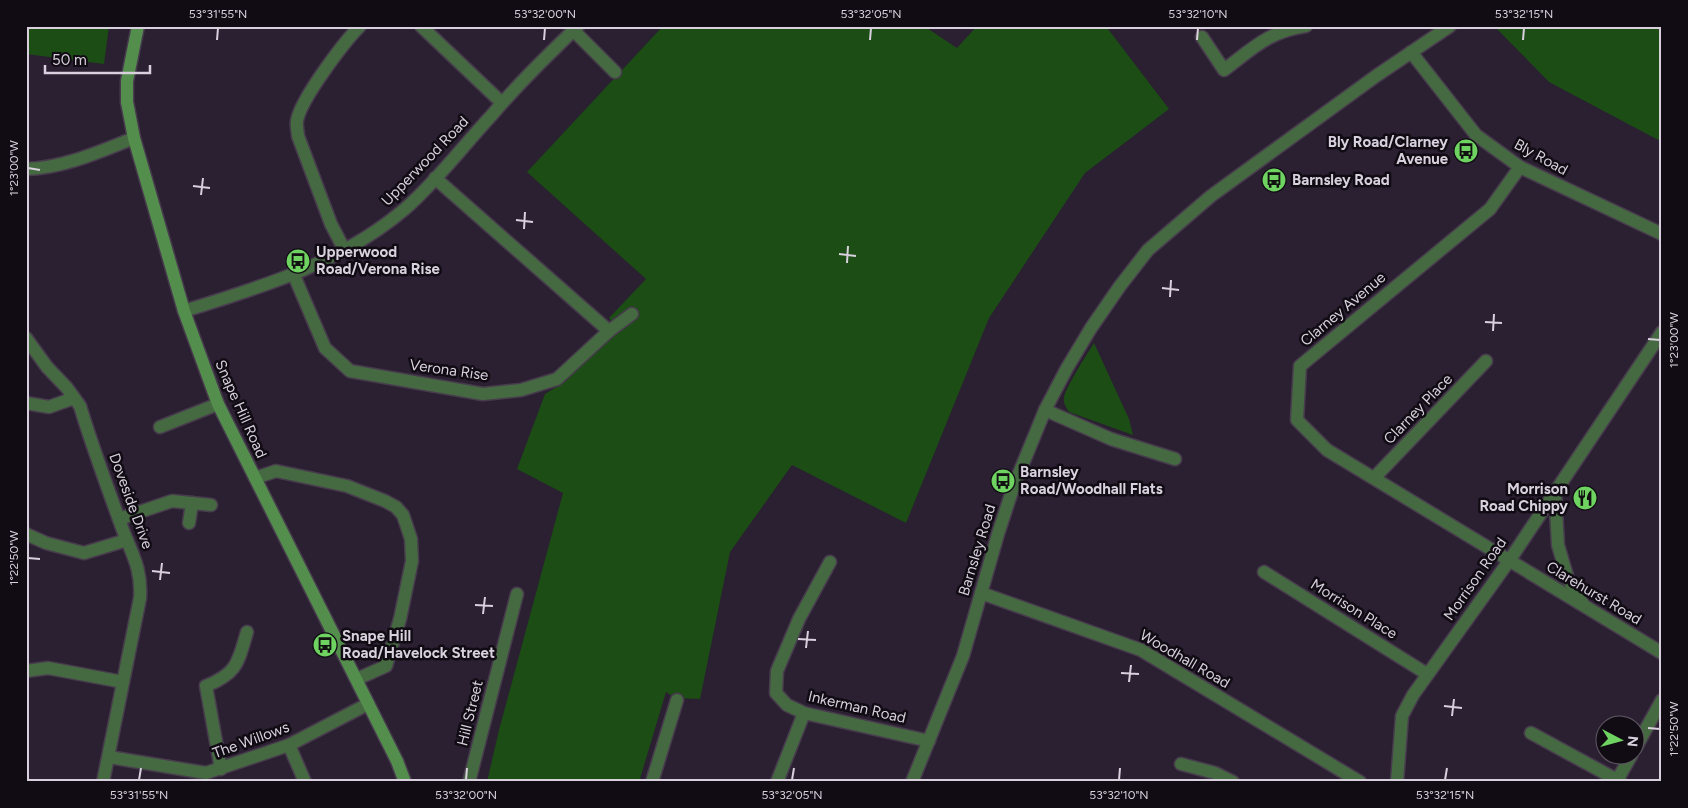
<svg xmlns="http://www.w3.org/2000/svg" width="1688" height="808" font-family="Figtree,sans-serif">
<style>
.green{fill:#1b4d15}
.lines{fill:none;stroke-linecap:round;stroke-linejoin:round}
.minor-casing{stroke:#473b4d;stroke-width:15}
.tertiary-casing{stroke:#473b4d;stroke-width:15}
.secondary-casing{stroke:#473b4d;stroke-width:15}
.minor{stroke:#456940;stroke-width:12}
.tertiary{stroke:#456940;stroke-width:12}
.secondary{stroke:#548e4d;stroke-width:12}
.ticks{fill:none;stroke:#d8d0dd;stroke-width:2}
.labels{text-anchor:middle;stroke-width:5;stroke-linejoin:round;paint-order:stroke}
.poi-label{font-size:15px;font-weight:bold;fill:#d8d0dd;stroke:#110c14;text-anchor:start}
.street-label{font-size:15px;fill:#d8d0dd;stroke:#110c14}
.neatline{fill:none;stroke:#d8d0dd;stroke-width:2}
.ticks-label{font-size:12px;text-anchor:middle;fill:#d8d0dd}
</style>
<rect width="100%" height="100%" fill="#2b1f32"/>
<g class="green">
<polygon points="26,26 109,26 104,64 26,54"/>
<polygon points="663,26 924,26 957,48 977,26 1110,26 1108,29 1169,109 1085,173 989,318 906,523 792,465 730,552 700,699 675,698 666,692 639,782 487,782 499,730 563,493 517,469 545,394 566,381 616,326 609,318 646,279 527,172"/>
<polygon points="1494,26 1662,26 1662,142 1549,82"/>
<path d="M1094 343 1129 419 1133 435 1069 412C1066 407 1063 403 1064 397 1066 387 1087 354 1094 343Z"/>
</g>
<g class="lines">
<defs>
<g id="minor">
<polyline points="421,26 502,103"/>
<polyline points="574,31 615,72"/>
<path d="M1202 37 1224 70C1252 49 1269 31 1306 26"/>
<polyline points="1411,52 1476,135 1520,167 1662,234"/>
<polyline points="1520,167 1490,209 1300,366 1297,420 1327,450 1662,653"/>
<path d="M26 169C63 168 99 152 134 138"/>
<polyline points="435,178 609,331"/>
<path d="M345 251 331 224 298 136C298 132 296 126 297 121 300 100 344 42 360 26"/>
<polyline points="293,273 325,348 350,371 483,394 521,390 557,379 609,331 632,314"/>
<path d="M26 338 47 367 67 388 80 406C92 446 107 486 121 525 131 553 142 567 140 598L103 782"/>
<polyline points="26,403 49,407 74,398"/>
<polyline points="1045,410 1111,439 1175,459"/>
<polyline points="160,427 218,404"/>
<polyline points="255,478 276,471 347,486 385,501 396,507 403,515 411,539 412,561 400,619 386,666 357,679"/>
<polyline points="1374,478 1486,361"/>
<polyline points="1555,492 1558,545 1568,579 1583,604"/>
<polyline points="119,519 172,501 211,505"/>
<polyline points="189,523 192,503"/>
<polyline points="26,534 46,543 84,553 127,540"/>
<polyline points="830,562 799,619 777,671 776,693 787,705 804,713 929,741"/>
<polyline points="1264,572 1427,674"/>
<polyline points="981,593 1141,650 1360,782"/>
<polyline points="26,671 48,668 123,682"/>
<polyline points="1531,733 1621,782"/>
<polyline points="289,745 305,782"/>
<polyline points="1636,747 1662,700"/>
<polyline points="109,757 206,773 289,745 368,704"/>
<polyline points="1181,764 1215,773 1233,782"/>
<path d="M221 769 206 686C238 673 238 662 247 632"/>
<polyline points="469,782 517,594"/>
<polyline points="652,782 677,700"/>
<polyline points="777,782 804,713"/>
<polyline points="1397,782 1402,716 1413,695 1509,561 1662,332"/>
<polyline points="1616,782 1631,756"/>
</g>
<g id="tertiary">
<path d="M184 311C262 287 342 263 406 208 437 181 463 146 491 116 518 84 548 55 578 26"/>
<polyline points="912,782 963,656 998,534 1013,488 1045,410 1067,368 1091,328 1120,286 1148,250 1211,196 1376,76 1450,26"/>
</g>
<polyline id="secondary" points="138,26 127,81 127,102 134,138 184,311 218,404 397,761 405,782"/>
</defs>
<use href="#minor" class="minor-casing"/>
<use href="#tertiary" class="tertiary-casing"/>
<use href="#secondary" class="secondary-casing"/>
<use href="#minor" class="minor"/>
<use href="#tertiary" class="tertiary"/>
<use href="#secondary" class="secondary"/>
</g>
<path class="ticks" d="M217 40 218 28M544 40 545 28M870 40 871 28M1197 40 1198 28M1523 40 1524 28M28 168 40 170M193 186 210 188M201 195 203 178M516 220 533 222M524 229 525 212M839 254 856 256M847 263 848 246M1162 288 1179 290M1170 297 1171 280M1485 322 1502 323M1493 331 1494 314M1648 339 1660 340M28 558 40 559M152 571 170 573M160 580 162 563M475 605 493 606M483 614 485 597M798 639 816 640M806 648 808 631M1121 673 1139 674M1129 682 1131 665M1444 706 1462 708M1452 716 1454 699M1648 728 1660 729M139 780 141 768M466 780 467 768M792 780 794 768M1119 780 1120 768M1445 780 1447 768"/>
<defs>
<symbol id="bus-disc" viewBox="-11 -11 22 22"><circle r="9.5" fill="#6ed361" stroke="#110c14"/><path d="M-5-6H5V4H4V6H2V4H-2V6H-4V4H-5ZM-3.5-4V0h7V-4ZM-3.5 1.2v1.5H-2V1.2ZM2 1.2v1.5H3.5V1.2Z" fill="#111"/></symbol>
<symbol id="restaurant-disc" viewBox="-11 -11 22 22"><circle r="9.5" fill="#6ed361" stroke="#110c14"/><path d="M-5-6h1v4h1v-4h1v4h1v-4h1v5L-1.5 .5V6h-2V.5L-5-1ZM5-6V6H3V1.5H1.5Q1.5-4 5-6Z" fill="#111"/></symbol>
</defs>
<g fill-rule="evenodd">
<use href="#bus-disc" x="1452" y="137" width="28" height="28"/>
<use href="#bus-disc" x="1260" y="166" width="28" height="28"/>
<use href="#bus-disc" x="284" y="247" width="28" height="28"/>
<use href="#bus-disc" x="989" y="467" width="28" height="28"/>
<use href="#restaurant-disc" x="1571" y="484" width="28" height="28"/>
<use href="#bus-disc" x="311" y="631" width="28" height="28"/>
</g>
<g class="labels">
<g class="poi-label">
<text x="1448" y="147" text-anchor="end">Bly Road/Clarney<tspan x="1448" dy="17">Avenue</tspan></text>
<text x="1292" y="185">Barnsley Road</text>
<text x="316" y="257">Upperwood<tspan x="316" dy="17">Road/Verona Rise</tspan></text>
<text x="1020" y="477">Barnsley<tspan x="1020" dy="17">Road/Woodhall Flats</tspan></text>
<text x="1568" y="494" text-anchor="end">Morrison<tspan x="1568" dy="17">Road Chippy</tspan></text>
<text x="342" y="641">Snape Hill<tspan x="342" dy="17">Road/Havelock Street</tspan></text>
</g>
<g class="street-label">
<text transform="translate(1541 157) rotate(29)" y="5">Bly Road</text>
<text transform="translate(425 161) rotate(-46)" y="5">Upperwood Road</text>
<text transform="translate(1343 309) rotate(-40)" y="5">Clarney Avenue</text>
<text transform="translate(449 370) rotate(8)" y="5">Verona Rise</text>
<text transform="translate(241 409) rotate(66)" y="5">Snape Hill Road</text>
<text transform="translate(1418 409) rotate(-46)" y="5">Clarney Place</text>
<text transform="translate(131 501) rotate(70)" y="5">Doveside Drive</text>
<text transform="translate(977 550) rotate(-73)" y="5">Barnsley Road</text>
<text transform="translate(1475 579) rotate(-55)" y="5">Morrison Road</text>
<text transform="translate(1594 593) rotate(31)" y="5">Clarehurst Road</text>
<text transform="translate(1354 609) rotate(32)" y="5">Morrison Place</text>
<text transform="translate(1185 659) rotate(30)" y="5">Woodhall Road</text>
<text transform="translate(857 707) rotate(13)" y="5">Inkerman Road</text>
<text transform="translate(470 713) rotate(-76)" y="5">Hill Street</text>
<text transform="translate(251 740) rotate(-20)" y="5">The Willows</text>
</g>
</g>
<rect width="1688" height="808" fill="none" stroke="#110c14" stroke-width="55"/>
<g transform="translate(1620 740) rotate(96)"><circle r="24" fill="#110c14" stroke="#615a64"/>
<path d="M0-4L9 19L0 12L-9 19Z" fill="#6ed361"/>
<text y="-8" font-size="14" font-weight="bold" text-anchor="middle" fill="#d8d0dd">N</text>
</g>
<path d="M45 65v8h105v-8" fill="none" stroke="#d8d0dd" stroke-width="2.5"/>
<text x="52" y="65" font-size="15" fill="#d8d0dd" stroke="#110c14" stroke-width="4" paint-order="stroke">50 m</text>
<rect x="28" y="28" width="1632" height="752" class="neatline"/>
<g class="ticks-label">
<text x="218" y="18">53°31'55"N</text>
<text x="545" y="18">53°32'00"N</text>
<text x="871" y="18">53°32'05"N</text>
<text x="1198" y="18">53°32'10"N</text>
<text x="1524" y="18">53°32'15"N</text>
<text transform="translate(14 168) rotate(-90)" y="4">1°23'00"W</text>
<text transform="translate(1674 340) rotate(-90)" y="4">1°23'00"W</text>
<text transform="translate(14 558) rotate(-90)" y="4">1°22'50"W</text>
<text transform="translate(1674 729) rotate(-90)" y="4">1°22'50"W</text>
<text x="139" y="799">53°31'55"N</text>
<text x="466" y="799">53°32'00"N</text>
<text x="792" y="799">53°32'05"N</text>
<text x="1119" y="799">53°32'10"N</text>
<text x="1445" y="799">53°32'15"N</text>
</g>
</svg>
